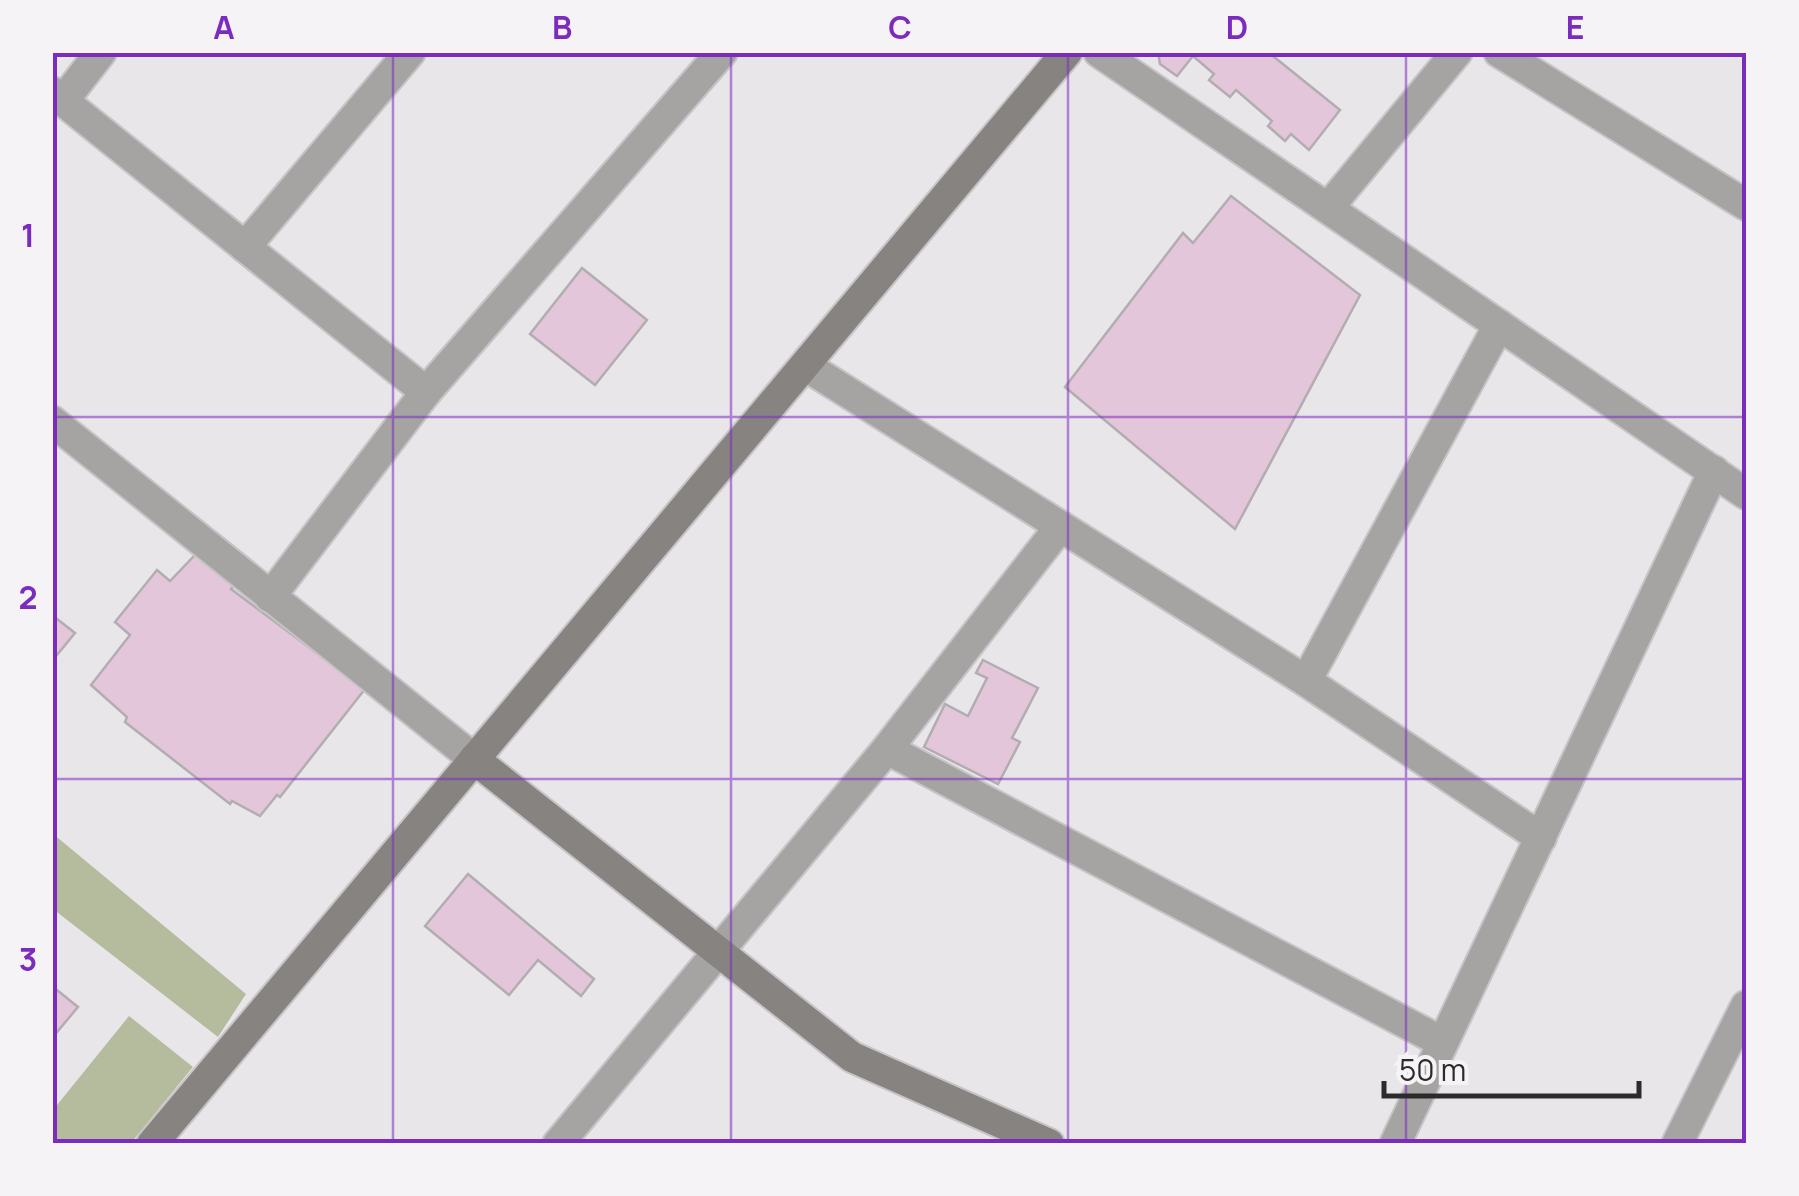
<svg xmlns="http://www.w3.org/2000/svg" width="1799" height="1196" font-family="Manrope,sans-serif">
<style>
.forest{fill:#b5bc9e}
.building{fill:#e4c6da;stroke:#b1adb0;stroke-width:2.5}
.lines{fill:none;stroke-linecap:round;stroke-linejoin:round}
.street-casing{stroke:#c7c4c8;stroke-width:34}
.secondary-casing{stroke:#c7c4c8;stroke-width:34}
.street{stroke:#a5a4a2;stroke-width:30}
.secondary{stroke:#868381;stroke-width:30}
.grid{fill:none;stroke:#7b2cbf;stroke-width:2.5;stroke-opacity:0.55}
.neatline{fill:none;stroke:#7b2cbf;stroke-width:4}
.grid-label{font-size:32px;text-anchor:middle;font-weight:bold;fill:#7b2cbf}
</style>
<rect width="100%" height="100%" fill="#e9e6ea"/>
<g class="forest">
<polygon points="52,833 246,994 218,1037 53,909"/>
<polygon points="129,1016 193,1067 131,1143 53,1143 53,1110"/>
</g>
<g class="building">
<polygon points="1158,52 1268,52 1340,110 1309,150 1291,134 1285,141 1268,126 1272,121 1236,90 1230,97 1209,80 1214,74 1193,56 1177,76 1160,64"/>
<polygon points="1231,196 1360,295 1235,529 1065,387 1183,233 1193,243"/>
<polygon points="582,268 647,320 595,385 530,334"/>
<polygon points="195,555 210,556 243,574 231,589 365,689 280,797 277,795 260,816 232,801 230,804 125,722 127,717 91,685 130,635 115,622 157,570 170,581"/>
<polygon points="52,615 75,633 52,661"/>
<polygon points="983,660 1038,688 1012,738 1020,742 998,784 924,747 945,704 968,716 987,678 976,673"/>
<polygon points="468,874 594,979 581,996 538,960 509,995 425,926"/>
<polygon points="52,986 78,1007 52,1038"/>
</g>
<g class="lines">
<defs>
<g id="street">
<polyline points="1099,52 1746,494"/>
<polyline points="1499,52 1746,205"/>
<polyline points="52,92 426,392"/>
<polyline points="63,101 101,52"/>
<polyline points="1328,208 1457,52"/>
<polyline points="245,247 410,52"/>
<polyline points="806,366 1306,681 1541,838"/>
<polyline points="52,421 474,759"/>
<polyline points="270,597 426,392 722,52"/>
<polyline points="1306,681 1499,325"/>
<polyline points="887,749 1442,1042"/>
<polyline points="558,1144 887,749 1059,528"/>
<polyline points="1395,1144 1714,471"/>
<polyline points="1677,1144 1746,1006"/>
</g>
<g id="secondary">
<polyline points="474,759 852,1057 1049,1144"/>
<polyline points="152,1144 1067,52"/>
</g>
</defs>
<use href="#street" class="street-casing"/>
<use href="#secondary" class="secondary-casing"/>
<use href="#street" class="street"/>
<use href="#secondary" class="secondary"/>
</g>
<path class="grid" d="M393 52V1144M731 52V1144M1068 52V1144M1406 52V1144M52 417H1746M52 779H1746"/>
<rect width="1799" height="1196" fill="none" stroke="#f6f3f7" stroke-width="110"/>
<path d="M1384 1081v15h255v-15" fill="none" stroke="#2c2b2c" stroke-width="5"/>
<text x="1399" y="1081" font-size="30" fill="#2c2b2c" stroke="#f6f3f7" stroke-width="8" paint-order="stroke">50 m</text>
<rect x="55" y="55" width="1689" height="1086" class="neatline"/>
<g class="grid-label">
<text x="224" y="39">A</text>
<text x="562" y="39">B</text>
<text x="900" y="39">C</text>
<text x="1237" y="39">D</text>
<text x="1575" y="39">E</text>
<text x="28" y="247">1</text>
<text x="28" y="609">2</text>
<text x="28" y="971">3</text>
</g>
</svg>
